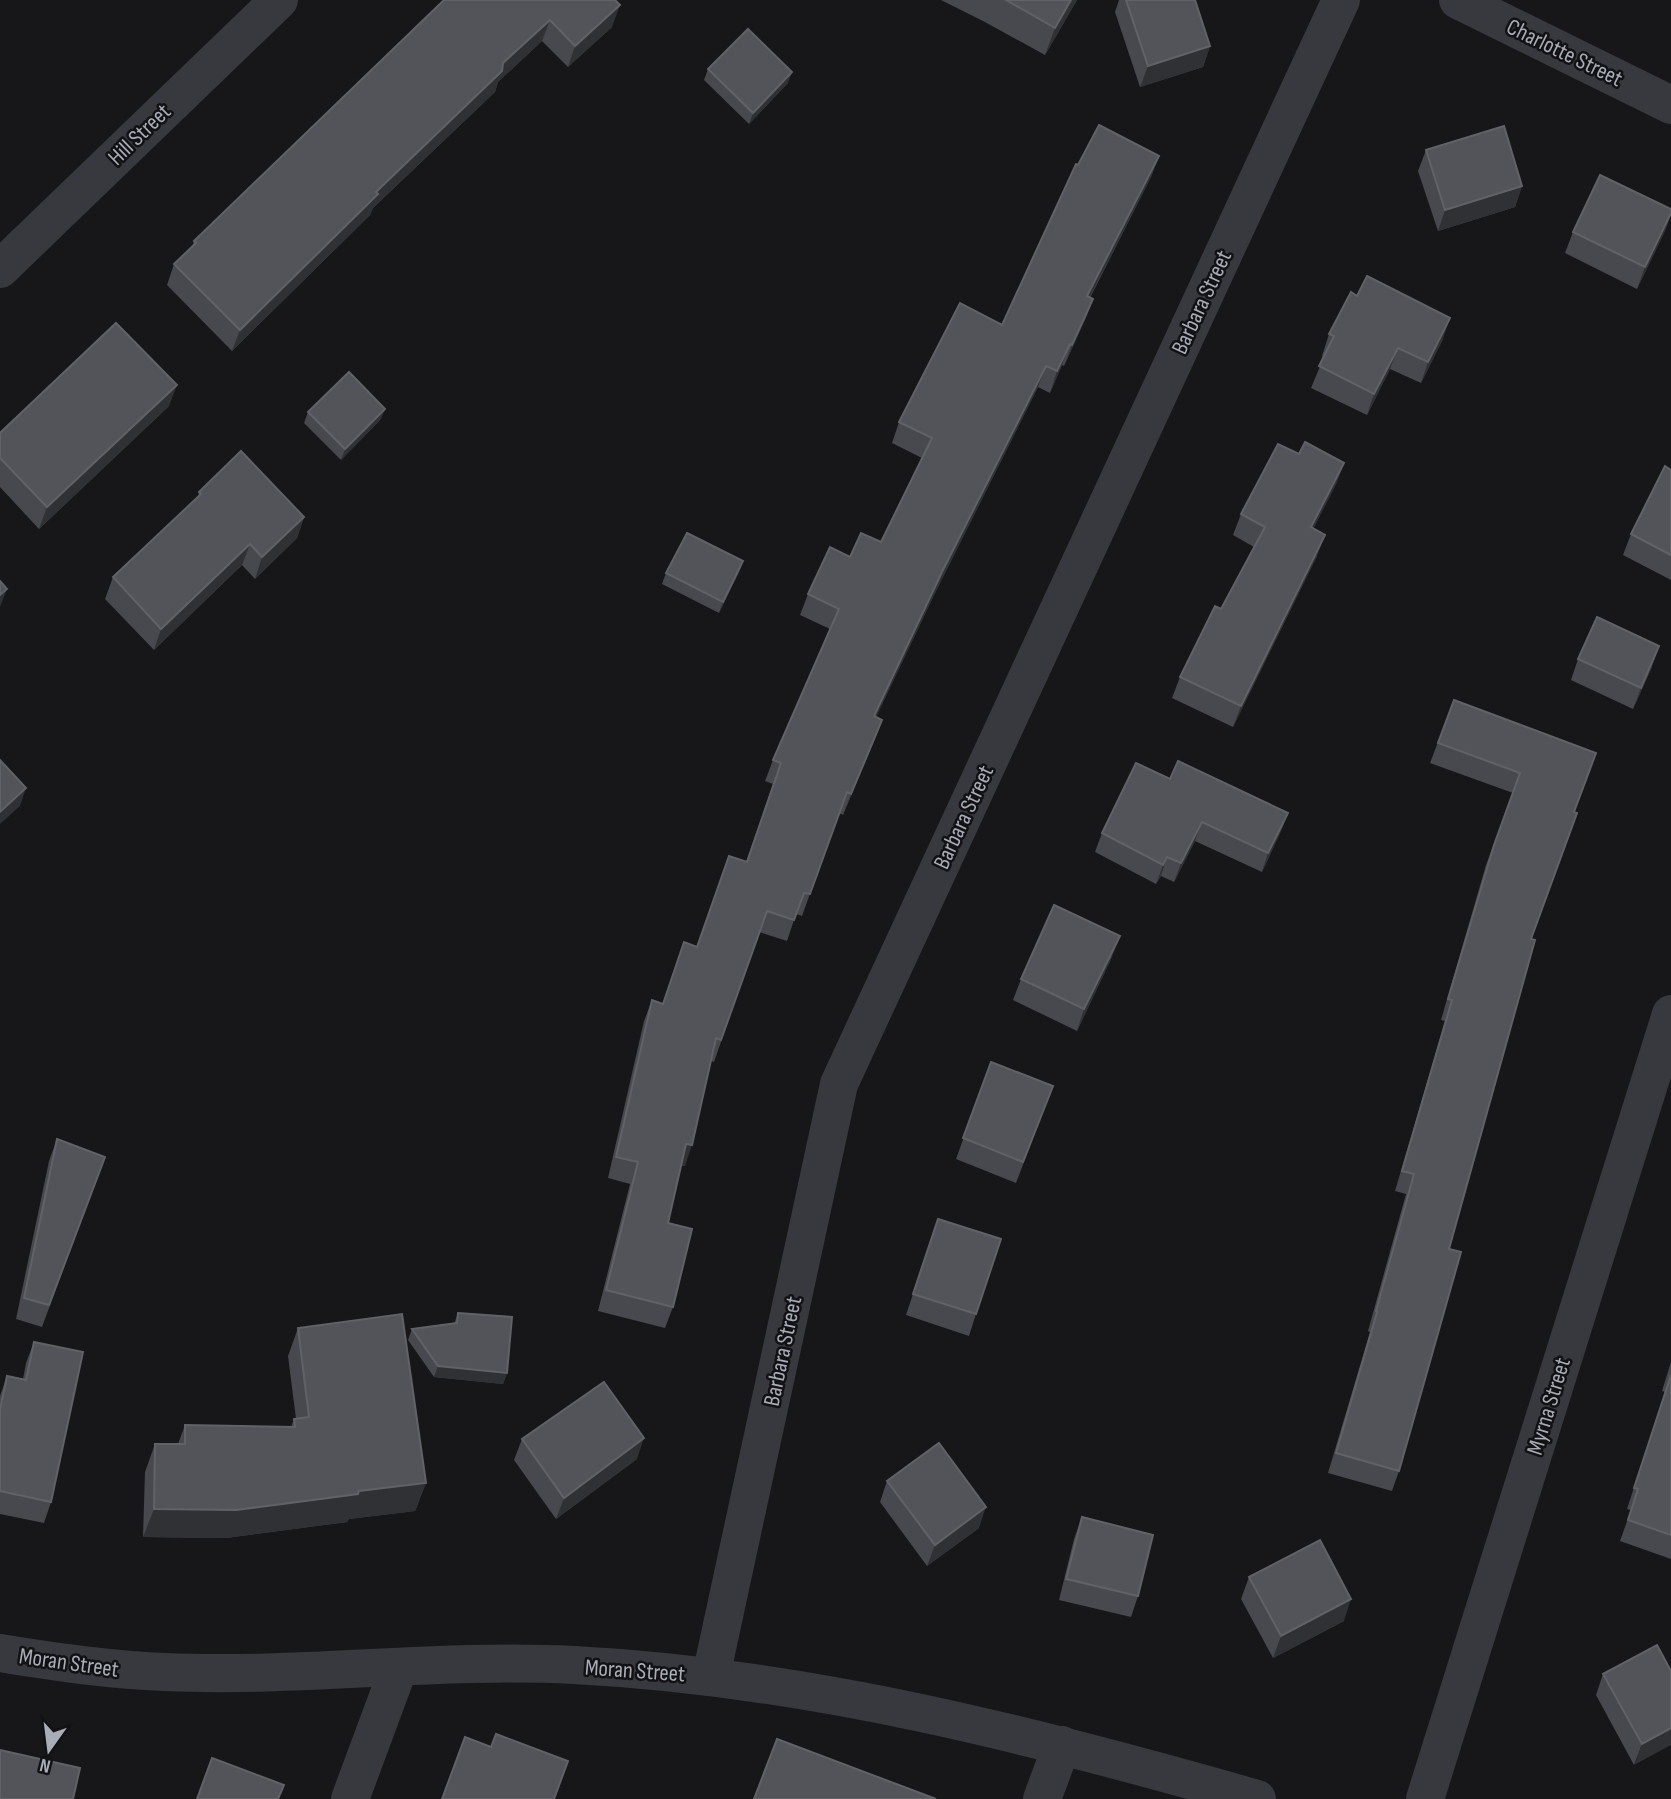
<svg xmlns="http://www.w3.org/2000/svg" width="1671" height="1799" font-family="'Sofia Sans Condensed',sans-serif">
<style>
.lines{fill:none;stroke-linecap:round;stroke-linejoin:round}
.minor{stroke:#38393e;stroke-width:38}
.wall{fill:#48494e}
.shaded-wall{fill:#303134}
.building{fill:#535459;stroke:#606268;stroke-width:2}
.labels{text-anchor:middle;stroke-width:5;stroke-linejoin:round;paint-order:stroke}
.street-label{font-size:23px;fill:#a9adb8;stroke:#121214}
</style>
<rect width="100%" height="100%" fill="#171719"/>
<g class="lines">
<g class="minor">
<polyline points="1458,0 1671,105"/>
<polyline points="0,269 279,0"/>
<path d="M0 1653C55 1662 109 1670 165 1672 301 1678 438 1658 574 1665 807 1677 1033 1735 1257 1799"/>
<polyline points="711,1676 839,1084 1341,0"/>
<polyline points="350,1799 399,1667"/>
<polyline points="1042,1799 1062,1745"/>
<polyline points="1425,1799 1671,1014"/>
</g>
</g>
<g class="wall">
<polygon points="444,0 612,27 568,67 542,41 498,82 495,92 373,208 370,215 232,351 167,285 174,264 192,247 194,241"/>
<polygon points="941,0 1077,0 1045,55 983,21"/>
<polygon points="1119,0 1195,0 1210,46 1203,67 1140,87 1115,12"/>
<polygon points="708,69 788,83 749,124 704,80"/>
<polygon points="1426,150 1522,186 1515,207 1438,231 1418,171"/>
<polygon points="1159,156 1151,177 1090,298 1093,299 1085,320 1064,366 1062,365 1050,393 1038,387 935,593 876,717 882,720 874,741 843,815 839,813 802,916 796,914 787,941 759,932 714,1062 711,1061 685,1166 681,1166 668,1223 673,1307 665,1328 598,1311 630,1184 608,1178 644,1021 652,1000 663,1004 746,862 773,784 765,781 773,760 830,629 800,615 808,594 850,557 881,542 922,458 892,443 899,422 1002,325 1078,165"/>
<polygon points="1671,214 1665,231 1637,289 1565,253 1573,232"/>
<polygon points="1329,334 1443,339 1421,383 1390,369 1367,415 1311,388 1324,357 1322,356"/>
<polygon points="169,406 39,529 0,487 0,433"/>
<polygon points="308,412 381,419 341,460 304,423"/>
<polygon points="1299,454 1344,463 1336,484 1313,529 1317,556 1233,727 1172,698 1180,677 1221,609 1254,547 1233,535 1241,514"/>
<polygon points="1671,470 1671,580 1623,555 1631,534"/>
<polygon points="199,492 304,517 297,538 255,579 242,565 154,650 105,599 113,577 198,497"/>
<polygon points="743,561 739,572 719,613 662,584 666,573"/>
<polygon points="1578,659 1652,667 1633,709 1571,680"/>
<polygon points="1454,700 1574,812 1531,939 1449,1249 1399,1471 1392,1491 1328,1473 1370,1332 1368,1331 1406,1194 1395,1191 1445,1021 1441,1020 1486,865 1513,793 1430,763"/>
<polygon points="1170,779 1288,813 1281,831 1262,872 1195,841 1174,882 1161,876 1156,884 1095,852 1102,833"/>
<polygon points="1112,957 1077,1031 1013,1000 1021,979"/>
<polygon points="991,1062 1053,1086 1016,1183 956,1159"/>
<polygon points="57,1139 105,1157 42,1327 16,1319 49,1161"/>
<polygon points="938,1219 976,1314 969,1336 906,1315"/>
<polygon points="458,1313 507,1373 503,1384 434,1377 408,1340 412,1329 454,1324"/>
<polygon points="298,1328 426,1483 415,1511 349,1519 347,1522 226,1538 143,1537 145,1472 155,1444 178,1444 185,1425 291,1427 294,1419 296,1419 288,1356"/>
<polygon points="34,1342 51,1502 44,1523 0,1514 0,1396 7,1376 23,1379 26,1363"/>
<polygon points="1671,1362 1671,1559 1620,1541 1631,1510 1627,1509 1665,1392 1662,1391"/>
<polygon points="522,1439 637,1459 556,1519 514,1460"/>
<polygon points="887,1481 979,1528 927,1566 880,1502"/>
<polygon points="1082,1517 1138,1596 1131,1617 1059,1600 1074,1539"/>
<polygon points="1249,1577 1344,1621 1273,1658 1241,1599"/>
<polygon points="1671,1671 1634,1765 1596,1695 1603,1674"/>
</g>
<g class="shaded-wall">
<polygon points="1071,0 1077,0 1045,55 1055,28"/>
<polygon points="620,5 612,27 568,67 575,46"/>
<polygon points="550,20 542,41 498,82 495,92 373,208 370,215 232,351 240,330 503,63"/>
<polygon points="1210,46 1203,67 1140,87 1148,66"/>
<polygon points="792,72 788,83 749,124 753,113"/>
<polygon points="1159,156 1151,177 1079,318 1087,296"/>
<polygon points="1522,186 1515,207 1438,231 1445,210"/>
<polygon points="1671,213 1665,231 1637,289 1645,267"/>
<polygon points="1093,299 1085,320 1064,366 1072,345"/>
<polygon points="1450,318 1443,339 1421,383 1428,362"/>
<polygon points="1070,344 1062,365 1050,393 1057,371"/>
<polygon points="1398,348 1390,369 1367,415 1374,394"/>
<polygon points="1046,366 1038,387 935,593 866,738 874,716 942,572"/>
<polygon points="177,385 169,406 39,529 47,507"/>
<polygon points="385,409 381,419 341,460 345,449"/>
<polygon points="1344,463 1336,484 1303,549 1311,527"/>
<polygon points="304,517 297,538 255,579 262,557"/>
<polygon points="1325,535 1317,556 1233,727 1241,706"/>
<polygon points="250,544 242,565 154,650 161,629"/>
<polygon points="743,561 739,572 719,613 723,602"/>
<polygon points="7,589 0,607 0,595"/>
<polygon points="1659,646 1652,667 1633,709 1641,688"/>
<polygon points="882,720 874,741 843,815 851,794"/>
<polygon points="26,788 20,806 0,824 0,812"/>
<polygon points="1288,813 1281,831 1262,872 1268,853"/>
<polygon points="1202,822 1195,841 1174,882 1181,863"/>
<polygon points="1167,857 1161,876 1156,884 1163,865"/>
<polygon points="1120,936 1112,957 1077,1031 1084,1009"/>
<polygon points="686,1144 692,1145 685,1166 678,1165"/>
<polygon points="438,1366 507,1373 503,1384 434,1377"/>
<polygon points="644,1438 637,1459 556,1519 564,1498"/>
<polygon points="426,1483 415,1511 349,1519 347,1522 226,1538 143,1537 154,1509 359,1491"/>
<polygon points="986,1507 979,1528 927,1566 935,1545"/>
<polygon points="1351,1599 1344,1621 1273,1658 1281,1636"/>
<polygon points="1671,1728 1671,1745 1634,1765 1642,1744"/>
</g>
<g class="building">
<polygon points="444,0 615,0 620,5 575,46 550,20 503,63 502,71 376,192 378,194 240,330 174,264 196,243 194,241"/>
<polygon points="1006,0 1071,0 1055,28"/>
<polygon points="1126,0 1195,0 1210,46 1148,66"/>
<polygon points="748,29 792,72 753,113 708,69"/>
<polygon points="1099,125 1159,156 1087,296 1093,299 1072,345 1070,344 1057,371 1046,366 942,572 874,716 882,720 851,794 847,792 810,894 804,893 794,920 767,911 721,1040 716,1038 692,1145 686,1144 668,1223 692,1229 673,1307 606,1290 638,1162 616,1157 652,1000 663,1004 684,942 697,947 729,856 747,862 781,763 773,760 839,609 808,594 830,547 850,557 861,533 881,542 932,438 899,422 960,303 1002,325 1076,164 1078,165"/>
<polygon points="1504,126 1522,186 1445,210 1426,150"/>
<polygon points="1600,175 1671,209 1671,213 1645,267 1573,232"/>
<polygon points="1367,276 1450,318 1428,362 1398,348 1374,394 1319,366 1334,336 1329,334 1351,292 1357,296"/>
<polygon points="116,323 177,385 47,507 0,458 0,433"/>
<polygon points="349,372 385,409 345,449 308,412"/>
<polygon points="1305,442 1344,463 1311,527 1325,535 1241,706 1180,677 1215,606 1221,609 1265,527 1241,514 1278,444 1299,454"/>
<polygon points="241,451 304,517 262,557 250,544 161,629 113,577 201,494 199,492"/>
<polygon points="1665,466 1671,470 1671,555 1631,534"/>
<polygon points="687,533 743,561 723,602 666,573"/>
<polygon points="0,581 7,589 0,595"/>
<polygon points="1597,617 1659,646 1641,688 1578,659"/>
<polygon points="1454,700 1596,753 1574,812 1577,813 1531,939 1535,940 1449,1249 1461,1252 1399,1471 1336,1453 1377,1312 1376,1311 1414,1174 1402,1171 1452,1000 1448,999 1494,845 1520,773 1438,743"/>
<polygon points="0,760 26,788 0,812"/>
<polygon points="1178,761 1288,813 1268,853 1202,822 1181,863 1167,857 1163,865 1102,833 1136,763 1170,779"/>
<polygon points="1054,905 1120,936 1084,1009 1021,979"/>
<polygon points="991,1062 1053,1086 1023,1162 963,1138"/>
<polygon points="57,1139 105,1157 49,1305 24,1298"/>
<polygon points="938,1219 1001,1239 976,1314 913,1294"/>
<polygon points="458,1313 512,1317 507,1373 438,1366 412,1329 457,1323"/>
<polygon points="402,1314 426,1483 359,1491 358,1494 236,1510 154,1509 155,1444 185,1444 185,1425 295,1427 294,1419 309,1417 298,1328"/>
<polygon points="34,1342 83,1352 51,1502 0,1491 0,1410 7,1376 26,1380"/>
<polygon points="1671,1375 1671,1535 1628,1520 1638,1489 1634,1488"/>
<polygon points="604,1382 644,1438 564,1498 522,1439"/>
<polygon points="939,1443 986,1507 935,1545 887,1481"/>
<polygon points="1082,1517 1153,1535 1138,1596 1066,1579"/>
<polygon points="1320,1540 1351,1599 1281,1636 1249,1577"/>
<polygon points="1657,1645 1671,1671 1671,1728 1642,1744 1603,1674"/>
<polygon points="496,1734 568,1761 554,1799 442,1799 465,1737 491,1747"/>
<polygon points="777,1739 936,1799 754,1799"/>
<polygon points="0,1750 80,1768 73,1799 0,1799"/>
<polygon points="212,1758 284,1785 278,1799 197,1799"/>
</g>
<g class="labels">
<g class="street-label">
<text transform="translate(1565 52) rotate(26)" y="8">Charlotte Street</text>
<text transform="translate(139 134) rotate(-44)" y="8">Hill Street</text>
<text transform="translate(1201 302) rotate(-65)" y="8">Barbara Street</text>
<text transform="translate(963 817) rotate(-65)" y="8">Barbara Street</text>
<text transform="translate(782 1351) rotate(-78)" y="8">Barbara Street</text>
<text transform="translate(1548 1406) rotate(-73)" y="8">Myrna Street</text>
<text transform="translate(69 1662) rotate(8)" y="8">Moran Street</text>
<text transform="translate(635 1670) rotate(4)" y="8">Moran Street</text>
</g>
</g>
<g transform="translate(49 1750) rotate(194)" stroke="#121214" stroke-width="5" paint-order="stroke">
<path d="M0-5L12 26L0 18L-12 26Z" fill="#a9adb8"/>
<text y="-10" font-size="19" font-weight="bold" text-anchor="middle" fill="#a9adb8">N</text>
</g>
</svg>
